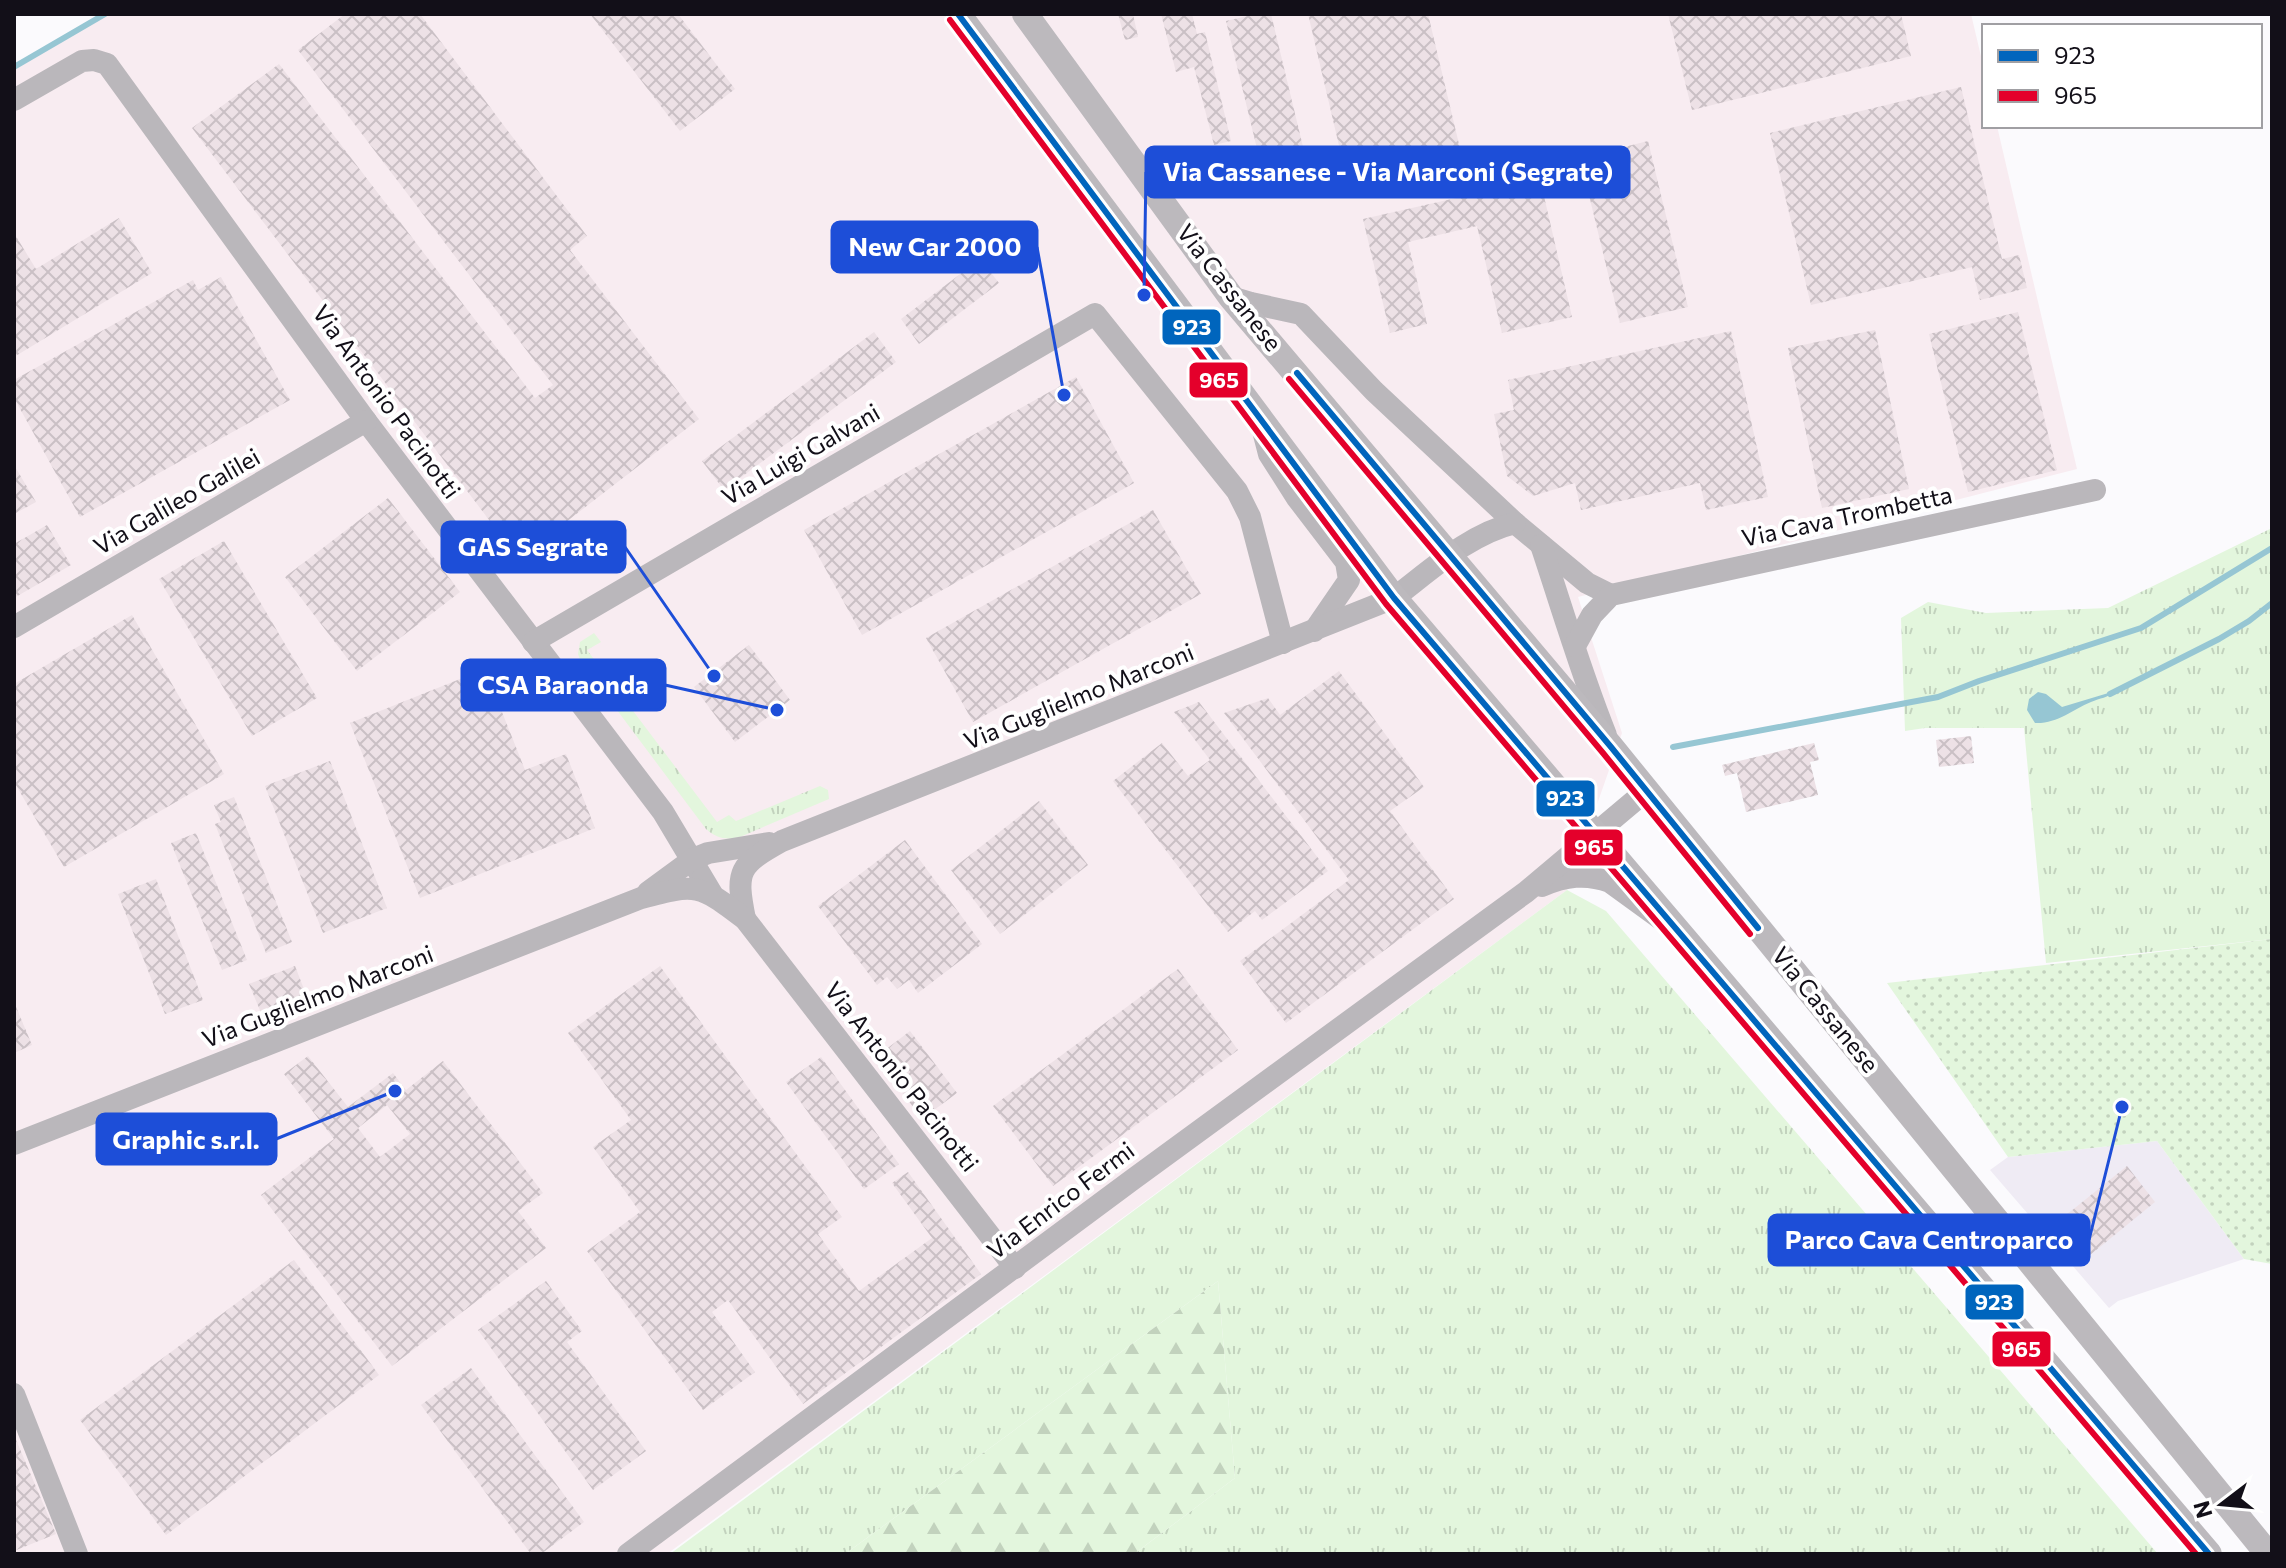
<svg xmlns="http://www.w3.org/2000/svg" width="2286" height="1568" font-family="Commissioner,sans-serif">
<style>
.built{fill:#efebf4}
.industrial{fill:#f8ecf1}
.grass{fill:url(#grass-tufts)}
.forest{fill:url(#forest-firs)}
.park{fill:url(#park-dots)}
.water{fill:#96c6d3}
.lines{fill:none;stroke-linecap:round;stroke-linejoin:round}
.stream{stroke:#96c6d3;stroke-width:6}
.building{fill:url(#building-cross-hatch);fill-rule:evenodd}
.minor{stroke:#bab7bb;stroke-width:22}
.major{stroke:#bcb9bd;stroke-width:26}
.bus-1-casing{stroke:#fff;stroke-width:12}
.bus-2-casing{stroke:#fff;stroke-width:12}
.bus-1{stroke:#0065bd;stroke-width:6}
.bus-2{stroke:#e4002b;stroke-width:6}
.labels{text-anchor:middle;stroke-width:8;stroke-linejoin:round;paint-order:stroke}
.street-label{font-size:24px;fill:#120f18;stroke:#fff}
.leader{fill:none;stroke:#1d4ed8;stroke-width:3}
.callout-dot{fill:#1d4ed8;stroke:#fff;stroke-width:3}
.callout{fill:#1d4ed8;stroke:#1d4ed8;stroke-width:3}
.callout-label{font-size:26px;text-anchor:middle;font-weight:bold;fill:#fff}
.line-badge{stroke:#fff;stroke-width:3}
.badge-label{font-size:22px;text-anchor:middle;font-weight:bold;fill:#fff}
</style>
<defs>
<pattern id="grass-tufts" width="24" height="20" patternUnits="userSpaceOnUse" patternTransform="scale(2)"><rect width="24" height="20" fill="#e3f6dd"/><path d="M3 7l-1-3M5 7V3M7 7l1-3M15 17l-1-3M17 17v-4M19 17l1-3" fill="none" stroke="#c2d2bd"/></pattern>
<pattern id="forest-firs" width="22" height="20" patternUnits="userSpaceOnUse" patternTransform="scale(2)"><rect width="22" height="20" fill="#e3f6dd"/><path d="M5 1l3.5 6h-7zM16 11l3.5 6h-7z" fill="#c2d2bd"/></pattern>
<pattern id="park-dots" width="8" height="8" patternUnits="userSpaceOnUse" patternTransform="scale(2)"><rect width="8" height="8" fill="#e3f6dd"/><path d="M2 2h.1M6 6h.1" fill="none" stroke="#c2d2bd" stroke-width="1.8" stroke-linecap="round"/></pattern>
<pattern id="building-cross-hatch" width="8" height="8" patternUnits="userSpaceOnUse" patternTransform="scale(2)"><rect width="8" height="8" fill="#ede1e6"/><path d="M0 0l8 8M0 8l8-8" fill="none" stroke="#cac0c5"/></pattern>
</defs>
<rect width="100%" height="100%" fill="#fbfafd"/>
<polygon class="built" points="2157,1141 2244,1259 2118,1301 2109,1308 1990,1170 2008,1157"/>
<polygon class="industrial" points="109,14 1971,14 1984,69 1984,126 1997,126 2077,469 1578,597 1622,733 1567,890 667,1554 14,1554 14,70"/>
<g class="grass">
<polygon points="2272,528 2272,939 2046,963 2024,728 1925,728 1905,731 1901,618 1928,602 1986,613 2108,608"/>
<path d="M594 633 601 642 587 650 717 822 729 815 736 821 820 786 828 790 829 799 740 837C725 840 718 839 706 829L581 662 578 654 580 642Z"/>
<polygon points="1567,890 1606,911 2158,1554 1134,1554 1235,1478 1218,1281 845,1554 670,1554"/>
</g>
<polygon class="forest" points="1218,1281 1235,1478 1134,1554 845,1554"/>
<polygon class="park" points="2272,939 2272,1264 2244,1259 2157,1141 2008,1157 1887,983"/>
<path class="water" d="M2115 691C2108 698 2100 698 2091 702 2072 710 2057 724 2035 723L2027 710 2029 699 2038 692 2046 694 2062 707Z"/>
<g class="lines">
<g class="stream">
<polyline points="14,67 105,14"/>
<polyline points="2110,694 2219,639 2249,621 2272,603"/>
<polyline points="1673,747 1938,697 1979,681 2141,628 2272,548"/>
</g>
</g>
<g class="building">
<polygon points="345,14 420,14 587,236 570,250 699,419 539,543 523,520 502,537 192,128 279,64 535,398 553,385 298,50"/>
<polygon points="590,14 678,14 735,89 680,131"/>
<polygon points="1118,14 1133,14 1138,37 1125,40"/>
<polygon points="1161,14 1192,14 1197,34 1205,32 1231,141 1214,145 1194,67 1176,72"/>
<polygon points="1256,14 1271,14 1304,151 1260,161 1226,21"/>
<polygon points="1308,14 1428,14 1463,161 1349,188"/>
<polygon points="1668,14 1901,14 1911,56 1692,110"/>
<polygon points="1961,87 2002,259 2019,255 2027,288 1980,300 1972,267 1811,305 1770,133"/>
<polygon points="1648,141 1688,307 1620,323 1580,158"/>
<polygon points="1540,179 1572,317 1502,333 1477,226 1408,242 1427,324 1390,333 1363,219"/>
<polygon points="119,218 152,273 14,357 14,233 36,269"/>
<polygon points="980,259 999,283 919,344 901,319"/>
<polygon points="221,277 290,400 80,517 14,398 14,380 193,280 198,290"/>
<polygon points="2018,312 2057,470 1968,492 1929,334"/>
<polygon points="1875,330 1909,489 1822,508 1788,348"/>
<polygon points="1731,331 1768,497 1706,510 1700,483 1581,510 1575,483 1533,496 1507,476 1494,414 1514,410 1508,380"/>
<polygon points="874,332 896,362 724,490 702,461"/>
<polygon points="1076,377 1134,483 862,635 804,530"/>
<polygon points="14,465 36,502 14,514"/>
<polygon points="388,498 460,592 357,671 285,577"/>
<polygon points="1153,510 1201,594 973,722 926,638"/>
<polygon points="47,525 71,565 14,598 14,544"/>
<polygon points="224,541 317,698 252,736 159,579"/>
<polygon points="132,615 224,774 64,867 14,782 14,684"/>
<polygon points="749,645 790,700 735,742 694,687"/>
<polygon points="485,669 525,770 566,754 595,828 420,898 350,723"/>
<polygon points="1339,671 1424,787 1390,811 1454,899 1286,1023 1240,961 1349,880 1224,713 1268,698 1280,715"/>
<polygon points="1199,702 1328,871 1262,920 1255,911 1228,932 1113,781 1162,743 1188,776 1210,760 1174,712"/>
<polygon points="1971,736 1974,763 1939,767 1936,740"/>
<polygon points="1814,743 1819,760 1810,762 1818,795 1746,812 1737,773 1725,776 1722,765"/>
<polygon points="330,761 387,908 323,933 265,786"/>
<polygon points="234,797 292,942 266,953 215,824 221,822 214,805"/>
<polygon points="1039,801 1088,865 1000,934 951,870"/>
<polygon points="196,833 247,960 222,970 171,843"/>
<polygon points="905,840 982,944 918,993 909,980 897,989 887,977 877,985 818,906"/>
<polygon points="156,879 203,1000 165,1014 118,894"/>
<polygon points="295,966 307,997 262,1015 249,984"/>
<polygon points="660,966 842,1217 818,1234 859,1291 932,1238 892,1183 908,1172 981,1274 803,1404 728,1300 712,1312 755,1372 703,1410 587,1251 640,1212 593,1147 631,1120 568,1033"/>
<polygon points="1178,969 1238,1050 1053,1186 993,1106"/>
<polygon points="14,1002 32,1045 14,1053"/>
<polygon points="910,1031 957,1093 922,1119 876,1057"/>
<path d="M308 1056 348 1107 393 1073 406 1090 443 1061 543 1193 518 1211 546 1248 392 1366 261 1195 334 1139 284 1074ZM387 1105 410 1134 380 1157 358 1128Z"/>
<polygon points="821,1057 899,1164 864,1189 786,1082"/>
<polygon points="2127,1166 2155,1202 2084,1260 2055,1224"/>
<polygon points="294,1260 379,1375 166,1535 80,1420"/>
<polygon points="546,1281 582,1331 567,1342 646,1451 593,1490 478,1330"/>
<polygon points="471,1368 584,1522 541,1554 531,1554 421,1405"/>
<polygon points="14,1435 56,1534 14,1551"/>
</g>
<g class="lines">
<g class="minor">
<polyline points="14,100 82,61 94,60 107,64 366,421 663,812 712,894"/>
<polyline points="1231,297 1251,303 1301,314 1374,391 1515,523 1587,583 1611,595"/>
<polyline points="1261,423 1269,454 1297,498 1346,562 1349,580 1314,631"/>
<path d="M1541 545C1562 608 1581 673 1606 735"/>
<polyline points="14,627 366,421"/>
<polyline points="533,642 1095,314 1237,491 1250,517 1283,643"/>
<polyline points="1575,646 1592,615 1611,595 2095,490"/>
<path d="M1542 886C1565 876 1586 873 1610 882L1661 919"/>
<polyline points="648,892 693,859 708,853 769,843"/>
<path d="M745 919C735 870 739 865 782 841L1394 598C1431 570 1469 534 1515 523"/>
<path d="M14 1144 641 898C697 883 699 884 745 919L1015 1268"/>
<polyline points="14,1394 77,1554"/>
<polyline points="628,1554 1132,1180 1526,892 1646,791"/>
</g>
<g class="major">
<polyline points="958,14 1394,598 2209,1554"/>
<polyline points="1025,14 1231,297 1611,747 2268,1554"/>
</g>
<defs>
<g id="bus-1">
<polyline points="958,14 1394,598 2209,1554"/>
<polyline points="1297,373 1611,747 1758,928"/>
</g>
<g id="bus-2">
<polyline points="950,20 1386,604 2196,1554"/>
<polyline points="1289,379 1603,753 1750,934"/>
</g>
</defs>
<use href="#bus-1" class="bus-1-casing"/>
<use href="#bus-2" class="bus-2-casing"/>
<use href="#bus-1" class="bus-1"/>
<use href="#bus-2" class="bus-2"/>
</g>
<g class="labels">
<g class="street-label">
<text transform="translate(1229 288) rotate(52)" y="8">Via Cassanese</text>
<text transform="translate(386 402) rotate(54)" y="8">Via Antonio Pacinotti</text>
<text transform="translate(801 455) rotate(-30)" y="8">Via Luigi Galvani</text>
<text transform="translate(177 502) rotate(-30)" y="8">Via Galileo Galilei</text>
<text transform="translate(1847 517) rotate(-12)" y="8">Via Cava Trombetta</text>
<text transform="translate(1079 697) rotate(-22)" y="8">Via Guglielmo Marconi</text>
<text transform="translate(318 997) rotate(-21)" y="8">Via Guglielmo Marconi</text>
<text transform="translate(1825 1010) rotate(51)" y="8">Via Cassanese</text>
<text transform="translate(901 1077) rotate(52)" y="8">Via Antonio Pacinotti</text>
<text transform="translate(1061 1201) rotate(-37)" y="8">Via Enrico Fermi</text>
</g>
</g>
<path class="leader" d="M1144 295L1146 172M1064 395L1037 247M714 676L625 547M777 710L665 685M395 1091L276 1139M2122 1107L2089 1240"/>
<g class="callout-dot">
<circle cx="1144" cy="295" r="8"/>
<circle cx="1064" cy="395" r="8"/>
<circle cx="714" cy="676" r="8"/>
<circle cx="777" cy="710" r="8"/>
<circle cx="395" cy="1091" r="8"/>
<circle cx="2122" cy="1107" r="8"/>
</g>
<g class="callout">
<rect x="1146" y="147" width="483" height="50" rx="8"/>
<rect x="832" y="222" width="205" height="50" rx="8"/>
<rect x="442" y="522" width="183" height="50" rx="8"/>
<rect x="462" y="660" width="203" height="50" rx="8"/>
<rect x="97" y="1114" width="179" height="50" rx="8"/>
<rect x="1769" y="1215" width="320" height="50" rx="8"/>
</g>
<g class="callout-label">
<text x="1388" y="181">Via Cassanese - Via Marconi (Segrate)</text>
<text x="935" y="256">New Car 2000</text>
<text x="533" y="556">GAS Segrate</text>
<text x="563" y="694">CSA Baraonda</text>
<text x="186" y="1149">Graphic s.r.l.</text>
<text x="1929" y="1249">Parco Cava Centroparco</text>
</g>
<g class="line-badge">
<rect x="1161" y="308" width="61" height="38" rx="8" fill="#0065bd"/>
<rect x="1188" y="361" width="61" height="38" rx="8" fill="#e4002b"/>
<rect x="1535" y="779" width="61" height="39" rx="8" fill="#0065bd"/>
<rect x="1563" y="828" width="61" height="39" rx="8" fill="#e4002b"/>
<rect x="1964" y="1283" width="61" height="38" rx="8" fill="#0065bd"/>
<rect x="1991" y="1330" width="61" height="38" rx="8" fill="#e4002b"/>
</g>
<g class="badge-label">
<text x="1192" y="335">923</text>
<text x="1219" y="388">965</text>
<text x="1565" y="806">923</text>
<text x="1594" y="855">965</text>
<text x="1994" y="1310">923</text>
<text x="2021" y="1357">965</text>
</g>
<rect width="2286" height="1568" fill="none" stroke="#120f18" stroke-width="32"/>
<rect x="1982" y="24" width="280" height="104" fill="#ffffff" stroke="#a09fa3" stroke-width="2"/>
<rect x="1998" y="50" width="40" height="12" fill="#0065bd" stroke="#a09fa3" stroke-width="2"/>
<text x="2054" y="64" font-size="24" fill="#120f18">923</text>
<rect x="1998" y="90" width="40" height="12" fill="#e4002b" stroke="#a09fa3" stroke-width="2"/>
<text x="2054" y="104" font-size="24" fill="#120f18">965</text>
<g transform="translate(2222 1504) rotate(254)" stroke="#ffffff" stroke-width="6" paint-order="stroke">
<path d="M0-6L14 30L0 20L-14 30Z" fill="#120f18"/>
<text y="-12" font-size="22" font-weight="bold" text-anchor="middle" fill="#120f18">N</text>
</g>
</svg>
